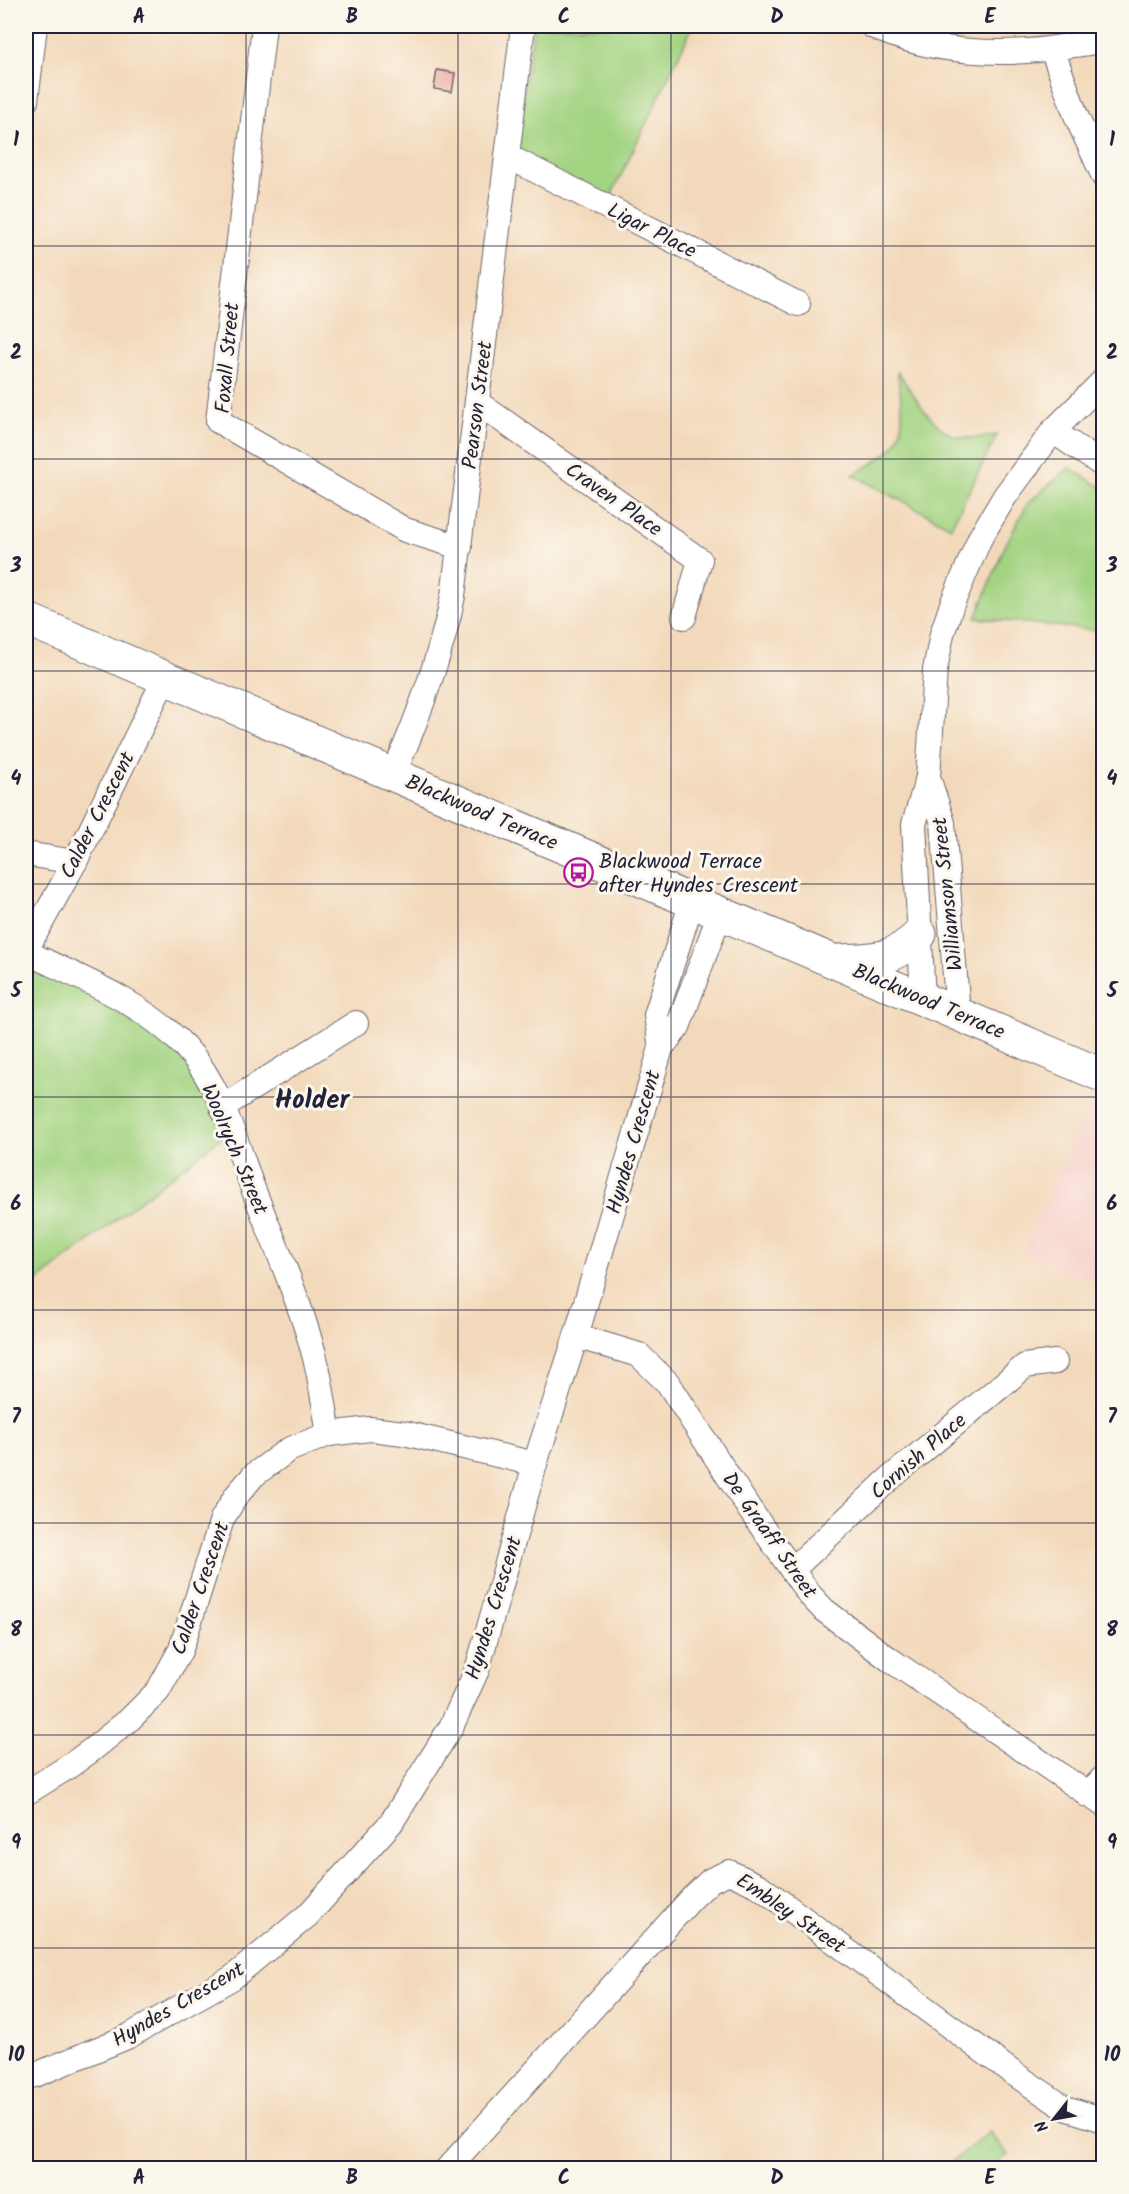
<svg xmlns="http://www.w3.org/2000/svg" width="1129" height="2194" font-family="Kalam,sans-serif">
<style>
.built{fill:#f7d0cc}
.green{fill:#a2d381;stroke:#627a5e;stroke-width:1.5}
.building{fill:#eb9b95}
.lines{fill:none;stroke-linecap:round;stroke-linejoin:round}
.street-casing{stroke:#6b6268;stroke-width:26}
.secondary-casing{stroke:#6b6268;stroke-width:35}
.street{stroke:#fff;stroke-width:24}
.secondary{stroke:#fff;stroke-width:33}
.grid{fill:none;stroke:#22223b;stroke-width:1.5;stroke-opacity:0.55}
.labels{text-anchor:middle;stroke-width:6;stroke-linejoin:round;paint-order:stroke}
.street-label{font-size:21px;fill:#22223b;stroke:#fbf7ec}
.poi-label{font-size:21px;fill:#22223b;stroke:#fbf7ec;text-anchor:start}
.district-label{font-size:27px;font-weight:bold;fill:#22223b;stroke:#fbf7ec}
.neatline{fill:none;stroke:#22223b;stroke-width:2}
.grid-label{font-size:20px;text-anchor:middle;font-weight:bold;fill:#22223b}
</style>
<rect width="100%" height="100%" fill="#fbf7ec"/>
<filter id="ink" filterUnits="userSpaceOnUse"><feTurbulence type="fractalNoise" baseFrequency=".0167" numOctaves="2"/><feDisplacementMap in="SourceGraphic" scale="12" xChannelSelector="R" yChannelSelector="G"/><feConvolveMatrix kernelMatrix="1 2 1 2 8 2 1 2 1" color-interpolation-filters="sRGB"/></filter>
<filter id="wash" filterUnits="userSpaceOnUse"><feTurbulence type="fractalNoise" baseFrequency=".008" numOctaves="4" result="noise"/><feDisplacementMap in="SourceGraphic" scale="24" xChannelSelector="R" yChannelSelector="G"/><feGaussianBlur stdDeviation="1.35" result="paint"/><feColorMatrix in="noise" values="0 0 0 0 0 0 0 0 0 0 0 0 0 0 0 0 0 1.4 0 .05"/><feComposite in="paint" operator="in"/></filter>
<g filter="url(#wash)">
<rect width="100%" height="100%" fill="#f3d9bb"/>
<polygon class="built" points="1096,1087 1103,1090 1103,1287 1024,1251"/>
<g class="green">
<polygon points="534,26 693,26 610,198 513,154"/>
<path d="M897 371C911 390 932 429 955 436 968 440 985 437 997 435L951 527 853 475C866 467 881 460 892 448 909 431 900 392 897 371Z"/>
<polygon points="1069,468 1103,488 1103,631 976,618 1004,548 1028,503"/>
<polygon points="26,958 174,1027 233,1128 26,1290"/>
<polygon points="990,2132 1008,2155 990,2168 952,2168 949,2164"/>
</g>
<g id="blocks">
<polygon class="building" points="437,70 455,73 452,92 434,89"/>
</g>
</g>
<g filter="url(#ink)">
<use href="#blocks" fill-opacity="0" stroke="#6b6268" stroke-width="1.5"/>
<g class="lines">
<defs>
<g id="street">
<polyline points="264,26 218,421 405,530 460,547"/>
<path d="M872 26C931 54 1004 57 1067 46 1079 44 1092 44 1104 39"/>
<polyline points="1052,49 1077,118 1104,177"/>
<polyline points="26,101 35,26"/>
<polyline points="507,156 798,304"/>
<polyline points="478,403 700,560 684,617"/>
<polyline points="1053,431 1104,466"/>
<path d="M393 775C419 716 440 659 453 596L523 26"/>
<polyline points="928,777 943,823 958,1014"/>
<polyline points="26,854 75,862"/>
<polyline points="26,950 75,862 165,678"/>
<path d="M26 952C82 979 141 1001 185 1047 220 1084 235 1139 252 1186 275 1245 302 1305 317 1366 322 1389 325 1411 329 1434"/>
<polyline points="923,999 914,824 928,777 935,670 942,634 952,604 980,538 1005,496 1053,431 1104,380"/>
<polyline points="661,1048 656,1015 692,901"/>
<polyline points="222,1107 356,1023"/>
<polyline points="576,1336 639,1355 668,1383 750,1510 809,1594 824,1610 889,1659 1104,1805"/>
<polyline points="792,1570 888,1480 1025,1366 1055,1362"/>
<polyline points="26,1793 68,1767 93,1749 130,1719 158,1691 181,1649 222,1519 236,1496 254,1475 288,1450 329,1434 370,1429 404,1433 535,1464"/>
<polyline points="1087,1795 1104,1777"/>
<polyline points="26,2077 35,2075 127,2037 232,1978 308,1915 391,1823 451,1727 477,1670 535,1464 576,1336 661,1048 678,1027 720,913"/>
<polyline points="448,2168 692,1898 711,1880 729,1872 759,1886 1013,2073 1065,2108 1104,2120"/>
</g>
<g id="secondary">
<polyline points="26,619 1104,1076"/>
<path d="M840 961C876 959 893 961 920 934"/>
</g>
</defs>
<use href="#street" class="street-casing"/>
<use href="#secondary" class="secondary-casing"/>
<use href="#street" class="street"/>
<use href="#secondary" class="secondary"/>
</g>
</g>
<path class="grid" d="M246 26V2168M458 26V2168M671 26V2168M883 26V2168M26 246H1104M26 459H1104M26 671H1104M26 884H1104M26 1097H1104M26 1310H1104M26 1523H1104M26 1735H1104M26 1948H1104"/>
<defs>
<symbol id="bus-ring" viewBox="-11 -11 22 22"><circle r="9.5" fill="#fbf7ec" stroke="#b5179e" stroke-width="1.5"/><path d="M-5-6H5V4H4V6H2V4H-2V6H-4V4H-5ZM-3.5-4V0h7V-4ZM-3.5 1.2v1.5H-2V1.2ZM2 1.2v1.5H3.5V1.2Z" fill="#b5179e"/></symbol>
</defs>
<g fill-rule="evenodd">
<use href="#bus-ring" x="562" y="856" width="33" height="33"/>
</g>
<g class="labels">
<g class="street-label">
<text transform="translate(652 230) rotate(27)" y="7">Ligar Place</text>
<text transform="translate(227 358) rotate(-85)" y="7">Foxall Street</text>
<text transform="translate(477 405) rotate(-83)" y="7">Pearson Street</text>
<text transform="translate(614 499) rotate(35)" y="7">Craven Place</text>
<text transform="translate(482 812) rotate(23)" y="7">Blackwood Terrace</text>
<text transform="translate(97 815) rotate(-63)" y="7">Calder Crescent</text>
<text transform="translate(947 894) rotate(-96)" y="7">Williamson Street</text>
<text transform="translate(929 1001) rotate(23)" y="7">Blackwood Terrace</text>
<text transform="translate(633 1142) rotate(-74)" y="7">Hyndes Crescent</text>
<text transform="translate(235 1149) rotate(67)" y="7">Woolrych Street</text>
<text transform="translate(918 1456) rotate(-41)" y="7">Cornish Place</text>
<text transform="translate(770 1535) rotate(55)" y="7">De Graaff Street</text>
<text transform="translate(200 1588) rotate(-71)" y="7">Calder Crescent</text>
<text transform="translate(493 1608) rotate(-73)" y="7">Hyndes Crescent</text>
<text transform="translate(791 1913) rotate(34)" y="7">Embley Street</text>
<text transform="translate(178 2004) rotate(-30)" y="7">Hyndes Crescent</text>
</g>
<g class="poi-label">
<text x="599" y="868">Blackwood Terrace<tspan x="599" dy="24">after Hyndes Crescent</tspan></text>
</g>
<g class="district-label">
<text x="312" y="1108">Holder</text>
</g>
</g>
<rect width="1129" height="2194" fill="none" stroke="#fbf7ec" stroke-width="66"/>
<g transform="translate(1054 2119) rotate(239)" stroke="#fbf7ec" stroke-width="4.5" paint-order="stroke">
<path d="M0-4.5L10 22L0 15L-10 22Z" fill="#22223b"/>
<text y="-9" font-size="16" font-weight="bold" text-anchor="middle" fill="#22223b">N</text>
</g>
<rect x="33" y="33" width="1063" height="2128" class="neatline"/>
<g class="grid-label">
<text x="139" y="23">A</text>
<text x="352" y="23">B</text>
<text x="564" y="23">C</text>
<text x="777" y="23">D</text>
<text x="990" y="23">E</text>
<text x="16" y="146">1</text>
<text x="1112" y="146">1</text>
<text x="16" y="359">2</text>
<text x="1112" y="359">2</text>
<text x="16" y="572">3</text>
<text x="1112" y="572">3</text>
<text x="16" y="785">4</text>
<text x="1112" y="785">4</text>
<text x="16" y="997">5</text>
<text x="1112" y="997">5</text>
<text x="16" y="1210">6</text>
<text x="1112" y="1210">6</text>
<text x="16" y="1423">7</text>
<text x="1112" y="1423">7</text>
<text x="16" y="1636">8</text>
<text x="1112" y="1636">8</text>
<text x="16" y="1849">9</text>
<text x="1112" y="1849">9</text>
<text x="16" y="2061">10</text>
<text x="1112" y="2061">10</text>
<text x="139" y="2184">A</text>
<text x="352" y="2184">B</text>
<text x="564" y="2184">C</text>
<text x="777" y="2184">D</text>
<text x="990" y="2184">E</text>
</g>
</svg>
